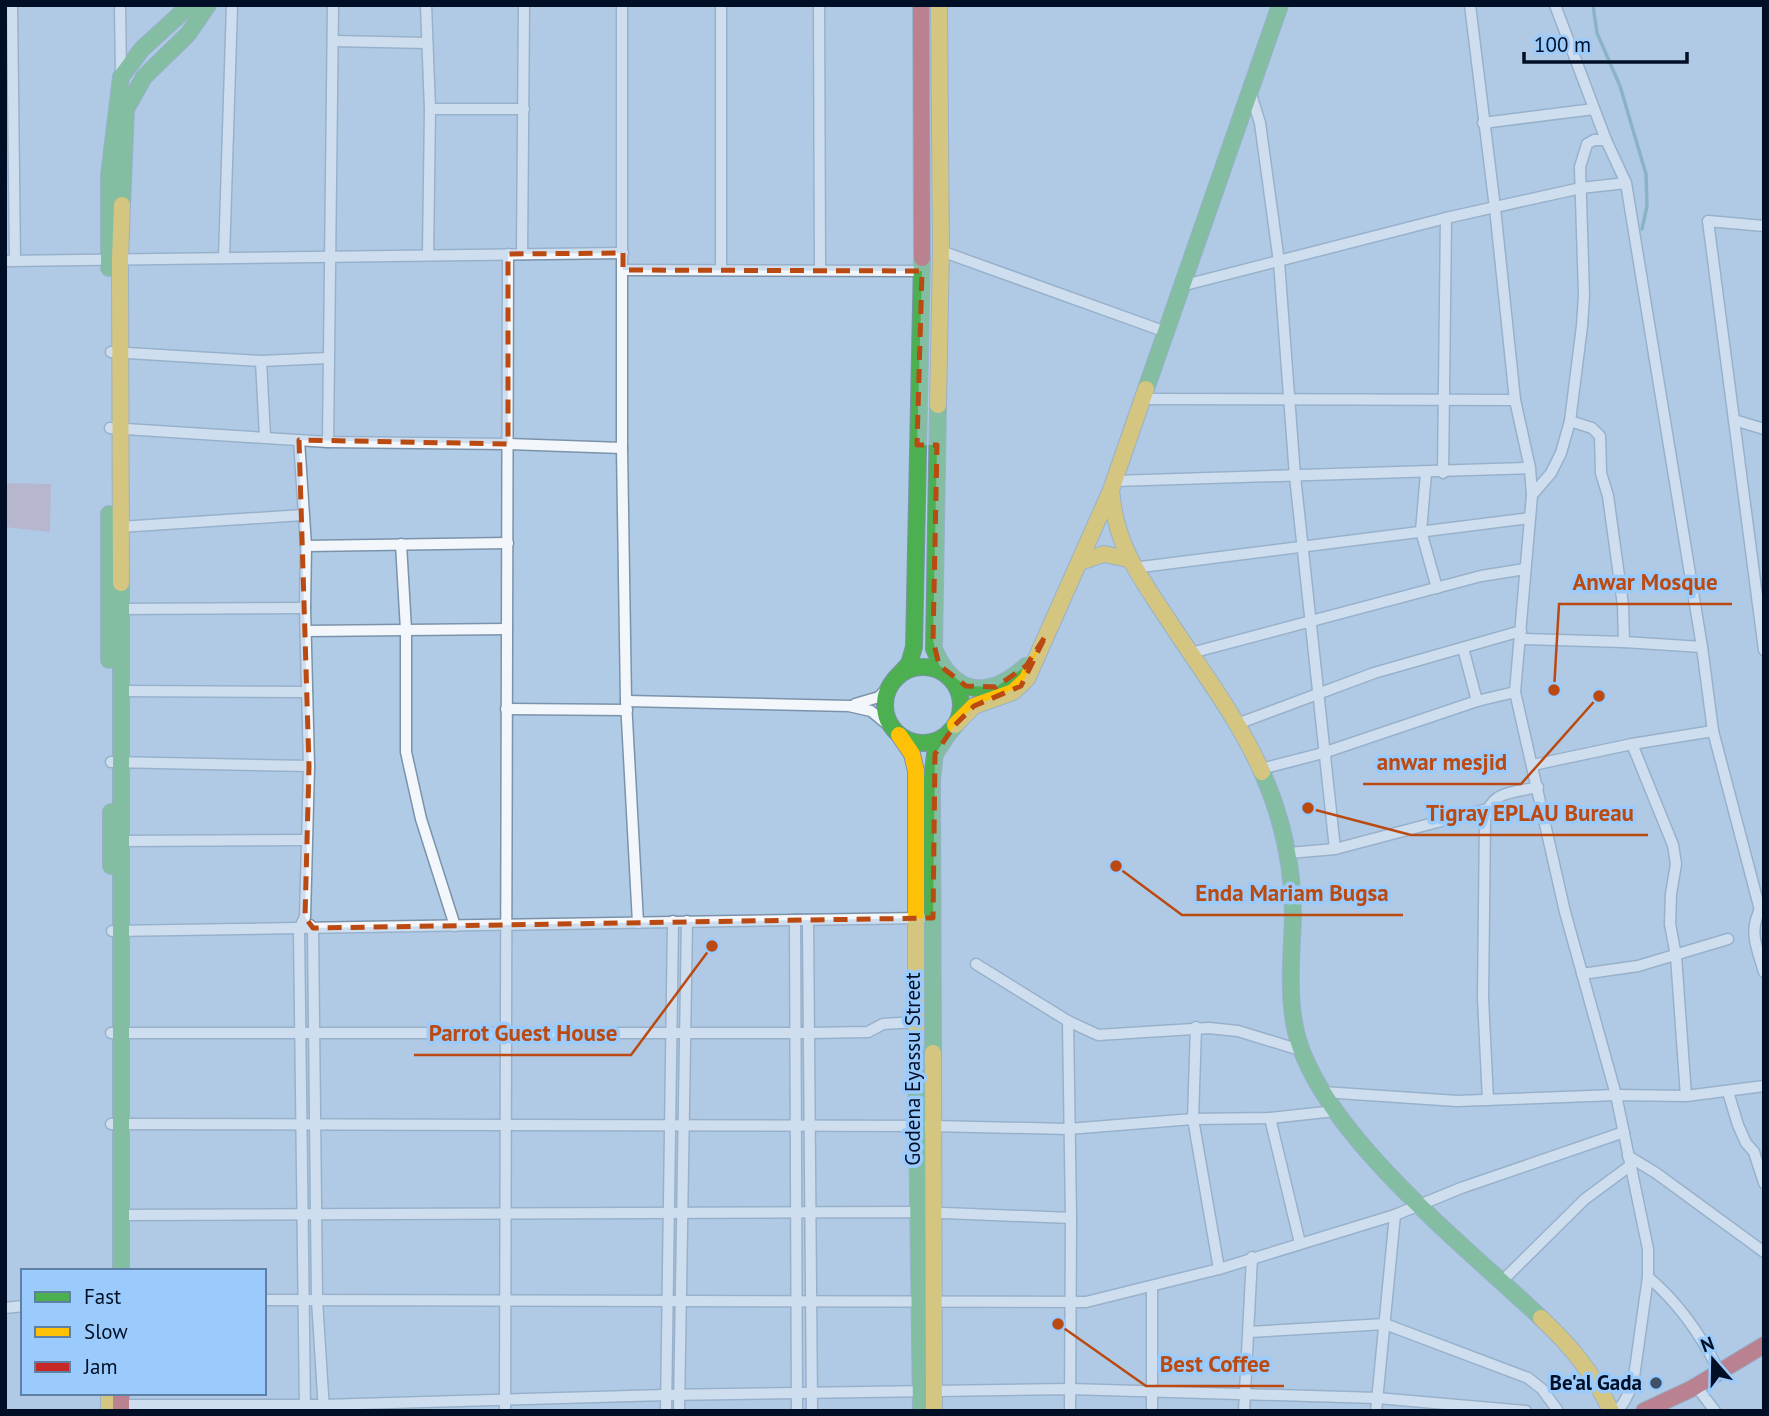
<svg xmlns="http://www.w3.org/2000/svg" width="1769" height="1416" font-family="'PT Sans',sans-serif">
<style>
.green{fill:#bda0b2}
.lines{fill:none;stroke-linecap:round;stroke-linejoin:round}
.stream{stroke:#5b999d;stroke-width:3.5}
.street-casing{stroke:#7b93aa;stroke-width:13}
.fast-casing{stroke:#7b93aa;stroke-width:18}
.slow-casing{stroke:#7b93aa;stroke-width:18}
.jam-casing{stroke:#7b93aa;stroke-width:18}
.street{stroke:#f3f7fb;stroke-width:10}
.fast{stroke:#4caf50;stroke-width:16}
.slow{stroke:#ffc107;stroke-width:16}
.jam{stroke:#c62828;stroke-width:16}
.marked{fill:none;stroke:#ba4a11;stroke-width:5;stroke-dasharray:14 9;stroke-linejoin:round}
.poi-dot{fill:#3e5169;stroke:#9acbfc;stroke-width:2.5}
.labels{text-anchor:middle;stroke-width:7;stroke-linejoin:round;paint-order:stroke}
.street-label{font-size:21px;fill:#000f25;stroke:#9acbfc}
.poi-label{font-size:21px;font-weight:bold;fill:#000f25;stroke:#9acbfc;text-anchor:end}
.leader{fill:none;stroke:#ba4a11;stroke-width:2.5}
.callout-dot{fill:#ba4a11;stroke:#9acbfc;stroke-width:2.5}
.callout-label{font-size:23px;text-anchor:middle;font-weight:bold;fill:#ba4a11;stroke:#9acbfc;stroke-width:7;stroke-linejoin:round;paint-order:stroke}
</style>
<rect width="100%" height="100%" fill="#b0cbe6"/>
<polygon class="green" points="5,483 51,484 50,532 5,527"/>
<g class="lines">
<polyline class="stream" points="1593,5 1597,33 1620,86 1646,174 1647,206 1642,229"/>
<defs>
<g id="street">
<polyline points="12,5 15,261"/>
<polyline points="120,5 121,76"/>
<polyline points="426,5 430,109 428,255"/>
<polyline points="622,5 622,448 626,701 638,923"/>
<polyline points="721,5 721,270"/>
<polyline points="819,5 820,270"/>
<polyline points="1470,5 1495,208 1515,400 1530,468 1532,495 1515,692 1565,912 1616,1095 1648,1249 1648,1277 1633,1384 1624,1402 1617,1411"/>
<polyline points="1555,5 1606,140 1626,183 1702,647 1713,731 1760,910"/>
<polyline points="333,41 427,43"/>
<polyline points="1250,91 1260,123 1279,262 1295,476 1335,849"/>
<polyline points="430,109 524,109"/>
<polyline points="1483,123 1594,109"/>
<polyline points="1764,226 1708,221 1764,650"/>
<polyline points="941,251 1166,332"/>
<polyline points="522,254 524,5"/>
<polyline points="224,258 232,5"/>
<polyline points="5,261 623,253"/>
<polyline points="623,270 922,271"/>
<polyline points="1181,286 1446,218 1581,188 1626,183"/>
<polyline points="111,352 261,361 328,358"/>
<polyline points="261,361 265,437"/>
<polyline points="1142,399 1515,400"/>
<polyline points="1734,420 1764,429"/>
<polyline points="1570,421 1592,428 1600,436 1601,473 1608,496 1623,605 1624,642"/>
<polyline points="110,428 328,442 508,444 622,448"/>
<polyline points="299,440 306,546 305,608 309,766 305,917 299,929 305,1411"/>
<polyline points="328,442 333,5"/>
<polyline points="1426,473 1421,531 1437,588"/>
<polyline points="1443,473 1446,218"/>
<polyline points="1114,481 1530,468"/>
<polyline points="1532,495 1551,473 1561,453 1570,421 1582,326 1584,295 1580,167 1587,144 1594,140 1606,140"/>
<polyline points="120,527 303,515"/>
<polyline points="401,544 406,630 406,752 421,819 455,926"/>
<polyline points="306,546 508,543"/>
<polyline points="1133,568 1530,518"/>
<polyline points="115,609 305,608"/>
<polyline points="306,631 507,629"/>
<polyline points="1520,639 1624,642 1702,647"/>
<polyline points="1463,648 1477,701"/>
<polyline points="1191,653 1481,576 1525,569"/>
<polyline points="120,691 307,692"/>
<polyline points="626,701 849,706 871,711 894,730"/>
<polyline points="855,704 879,697 890,685"/>
<polyline points="506,709 627,710"/>
<polyline points="1237,724 1374,673 1521,631"/>
<polyline points="1632,744 1673,845 1676,864 1671,894 1670,924 1676,956 1686,1096"/>
<polyline points="111,762 309,766"/>
<polyline points="1533,765 1632,744 1713,731"/>
<polyline points="1261,769 1323,753 1477,701 1515,692"/>
<polyline points="122,841 306,840"/>
<polyline points="1289,853 1335,849 1487,809"/>
<path d="M1762 905C1748 931 1756 945 1764 972"/>
<polyline points="310,925 313,928 317,1300 324,1411"/>
<polyline points="112,931 921,918"/>
<polyline points="976,964 1068,1021 1098,1035 1209,1028 1238,1031 1300,1050"/>
<polyline points="1582,974 1638,966 1728,939"/>
<polyline points="1068,1021 1071,1218 1070,1411"/>
<polyline points="1196,1027 1193,1119 1219,1269"/>
<polyline points="111,1033 809,1033 868,1032 883,1024 916,1022"/>
<polyline points="1323,1092 1457,1101 1616,1095 1686,1096 1764,1086"/>
<polyline points="1728,1092 1738,1125 1746,1143 1754,1152 1764,1183"/>
<path d="M1488 1100 1483 998 1485 820C1490 790 1513 793 1538 787"/>
<polyline points="1270,1118 1300,1243"/>
<polyline points="111,1124 933,1126 1068,1129 1193,1119 1270,1118 1335,1111"/>
<polyline points="1628,1156 1656,1173 1764,1252"/>
<polyline points="121,1215 919,1212 1071,1218"/>
<path d="M1648 1277C1679 1303 1701 1335 1719 1371"/>
<polyline points="1502,1281 1585,1199 1631,1165"/>
<polyline points="264,1300 1086,1302 1219,1269 1395,1215 1461,1188 1624,1132"/>
<polyline points="5,1308 23,1306"/>
<polyline points="1249,1332 1385,1324 1528,1378 1542,1389 1558,1411"/>
<polyline points="1696,1386 1715,1411"/>
<polyline points="115,1405 324,1405 666,1395 1070,1389 1377,1398 1526,1411"/>
<polyline points="505,1411 508,254"/>
<polyline points="666,1411 673,921"/>
<polyline points="679,1411 687,921"/>
<polyline points="797,1411 795,920 808,920 812,1411"/>
<polyline points="1152,1411 1152,1287"/>
<polyline points="1244,1411 1252,1257"/>
<polyline points="1376,1411 1395,1215"/>
</g>
<g id="fast">
<polyline points="122,205 126,109 144,77 188,34 208,5"/>
<polyline points="109,268 109,175 121,77 142,49 190,5"/>
<polyline points="1146,389 1280,5"/>
<path d="M938 405 934 649C955 697 989 699 1026 666"/>
<polyline points="109,514 109,660"/>
<circle cx="923" cy="705" r="38"/>
<polyline points="895,679 909,664 914,647 922,258"/>
<path d="M1262 772C1282 817 1293 866 1293 916 1292 951 1288 986 1294 1022 1310 1125 1467 1247 1541 1318"/>
<polyline points="111,812 111,866"/>
<polyline points="916,1043 921,1411"/>
<polyline points="933,1053 932,780 935,754 950,731"/>
<polyline points="121,1271 121,583"/>
</g>
<g id="slow">
<polyline points="938,405 941,251 939,5"/>
<path d="M1111 490C1116 547 1139 575 1169 621 1201 670 1238 718 1262 772"/>
<polyline points="1080,562 1104,554 1128,559"/>
<polyline points="121,583 120,259 122,205"/>
<polyline points="955,725 974,706 1013,692 1027,679 1111,490 1146,389"/>
<polyline points="899,735 912,754 916,771 916,1043"/>
<polyline points="933,1053 934,1411"/>
<path d="M1541 1318C1571 1346 1594 1374 1611 1411"/>
<polyline points="109,1393 109,1411"/>
</g>
<g id="jam">
<polyline points="921,5 922,258"/>
<polyline points="121,1393 121,1411"/>
<polyline points="1644,1411 1691,1389 1764,1345"/>
</g>
</defs>
<use href="#street" class="street-casing"/>
<use href="#fast" class="fast-casing"/>
<use href="#slow" class="slow-casing"/>
<use href="#jam" class="jam-casing"/>
<use href="#street" class="street"/>
<use href="#fast" class="fast"/>
<use href="#slow" class="slow"/>
<use href="#jam" class="jam"/>
</g>
<path d="M0 0H1769V1416H0ZM623 253V270L922 271 917 445H937L933 640 939 665 966 686 996 687 1026 666 1046 635 1021 686 974 706 955 725 935 754 933 918 313 928 305 917 309 766 299 440 508 444V254Z" fill="#b0cbe6" fill-opacity=".55" fill-rule="evenodd"/>
<path class="marked" d="M623 253V270L922 271 917 445H937L933 640 939 665 966 686 996 687 1026 666 1046 635 1021 686 974 706 955 725 935 754 933 918 313 928 305 917 309 766 299 440 508 444V254Z"/>
<circle class="poi-dot" cx="1656" cy="1383" r="7"/>
<g class="labels">
<g class="street-label">
<text transform="translate(913 1069) rotate(-90)" y="7">Godena Eyassu Street</text>
</g>
<g class="poi-label">
<text x="1642" y="1390">Be'al Gada</text>
</g>
</g>
<path class="leader" d="M1554 690L1559 604H1732M1599 696L1521 784H1363M1308 808L1411 835H1648M1116 866L1182 915H1403M712 946L631 1055H414M1058 1324L1146 1386H1284"/>
<g class="callout-dot">
<circle cx="1554" cy="690" r="7"/>
<circle cx="1599" cy="696" r="7"/>
<circle cx="1308" cy="808" r="7"/>
<circle cx="1116" cy="866" r="7"/>
<circle cx="712" cy="946" r="7"/>
<circle cx="1058" cy="1324" r="7"/>
</g>
<g class="callout-label">
<text x="1645" y="590">Anwar Mosque</text>
<text x="1442" y="770">anwar mesjid</text>
<text x="1530" y="821">Tigray EPLAU Bureau</text>
<text x="1292" y="901">Enda Mariam Bugsa</text>
<text x="523" y="1041">Parrot Guest House</text>
<text x="1215" y="1372">Best Coffee</text>
</g>
<rect width="1769" height="1416" fill="none" stroke="#000f25" stroke-width="14"/>
<rect x="21" y="1269" width="245" height="126" fill="#9acbfc" stroke="#5c80a6" stroke-width="2"/>
<rect x="35" y="1292" width="35" height="10" fill="#4caf50" stroke="#5c80a6" stroke-width="2"/>
<text x="84" y="1304" font-size="21" fill="#000f25">Fast</text>
<rect x="35" y="1327" width="35" height="10" fill="#ffc107" stroke="#5c80a6" stroke-width="2"/>
<text x="84" y="1339" font-size="21" fill="#000f25">Slow</text>
<rect x="35" y="1362" width="35" height="10" fill="#c62828" stroke="#5c80a6" stroke-width="2"/>
<text x="84" y="1374" font-size="21" fill="#000f25">Jam</text>
<g transform="translate(1713 1360) rotate(340)" stroke="#9acbfc" stroke-width="5" paint-order="stroke">
<path d="M0-5L12 26L0 18L-12 26Z" fill="#000f25"/>
<text y="-10" font-size="19" font-weight="bold" text-anchor="middle" fill="#000f25">N</text>
</g>
<path d="M1524 52v10h163v-10" fill="none" stroke="#000f25" stroke-width="3.5"/>
<text x="1534" y="52" font-size="21" fill="#000f25" stroke="#9acbfc" stroke-width="5" paint-order="stroke">100 m</text>
</svg>
